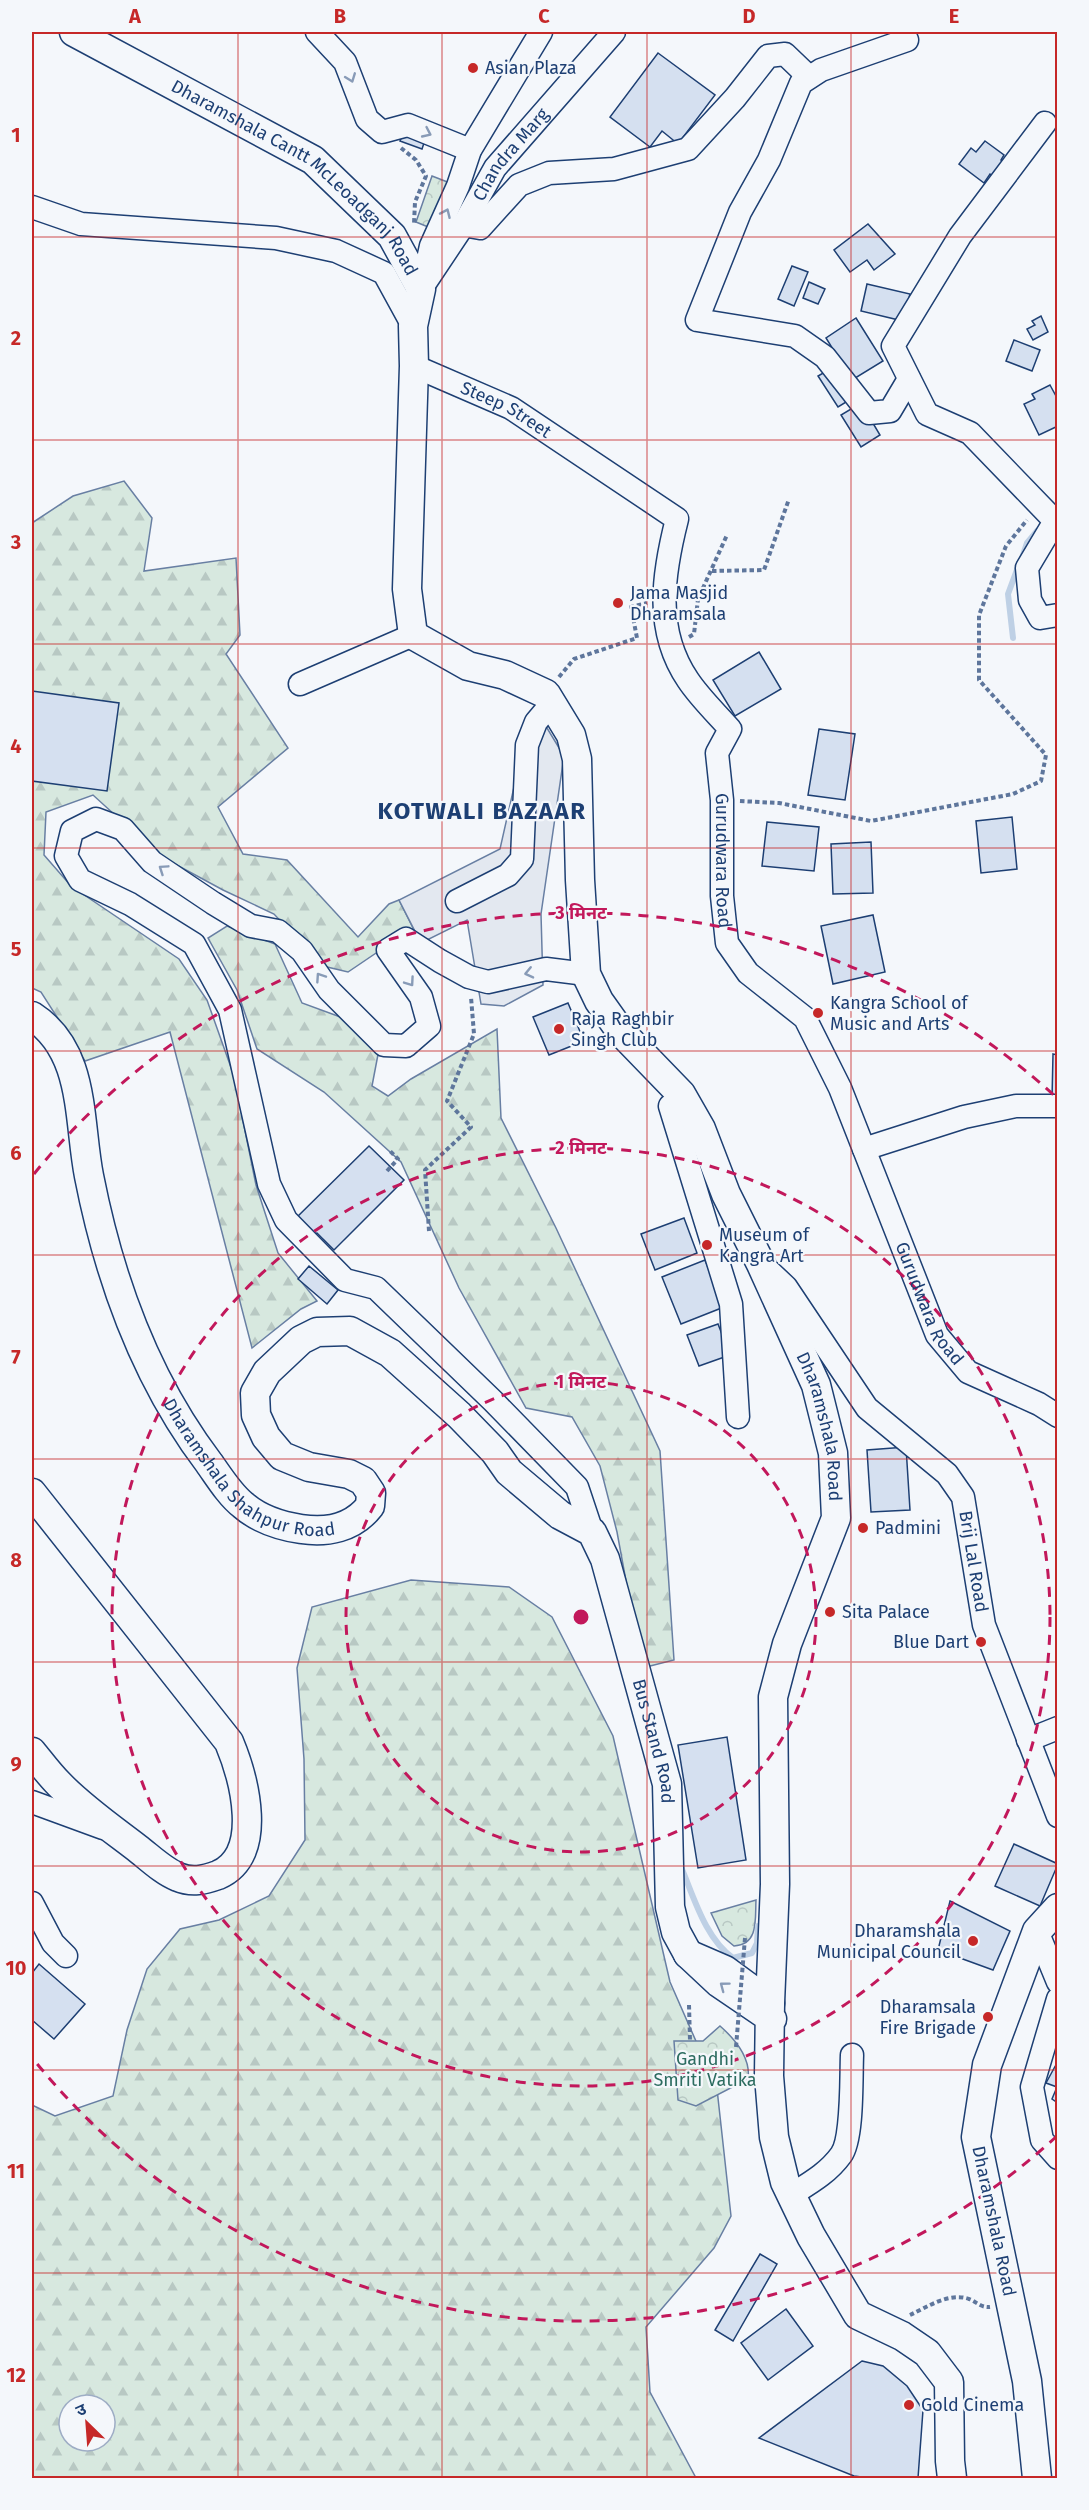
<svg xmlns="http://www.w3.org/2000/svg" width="1089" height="2510" font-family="'Fira Sans','Noto Sans Devanagari',sans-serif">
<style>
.forest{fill:url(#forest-firs);stroke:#687fa3;stroke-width:1.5;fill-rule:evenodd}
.park{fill:url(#park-crowns);stroke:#687fa3;stroke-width:1.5}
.parking{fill:#e3e8f0;stroke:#687fa3;stroke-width:1.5}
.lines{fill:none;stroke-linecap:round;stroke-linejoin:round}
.stream{stroke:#bed0e5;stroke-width:6}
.building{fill:#d5e0f0;stroke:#1d3f73;stroke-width:1.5}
.minor-casing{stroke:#1d3f73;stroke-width:25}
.major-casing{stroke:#1d3f73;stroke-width:31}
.path{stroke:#5e769c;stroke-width:4;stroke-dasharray:4.5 3;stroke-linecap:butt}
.minor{stroke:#f4f7fb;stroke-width:22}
.major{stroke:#f4f7fb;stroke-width:28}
.path-bridge{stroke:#5e769c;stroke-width:4;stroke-dasharray:4.5 3;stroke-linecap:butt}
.oneway{stroke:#889bb7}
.grid{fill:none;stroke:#c62828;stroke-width:1.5;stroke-opacity:0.55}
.ring{fill:none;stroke:#c2185b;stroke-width:3;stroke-dasharray:10 8}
.poi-dot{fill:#c62828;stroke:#f4f7fb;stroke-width:2}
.labels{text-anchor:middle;stroke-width:4.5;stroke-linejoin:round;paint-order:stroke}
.poi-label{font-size:18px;fill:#1d3f73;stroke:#f4f7fb;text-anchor:start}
.street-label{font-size:18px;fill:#1d3f73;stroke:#f4f7fb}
.park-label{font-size:18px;fill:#2c6c60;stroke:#f4f7fb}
.district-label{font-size:24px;font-weight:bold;letter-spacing:1.5px;fill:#1d3f73;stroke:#f4f7fb}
.centre{fill:#c2185b;stroke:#f4f7fb;stroke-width:3}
.ring-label{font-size:18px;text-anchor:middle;font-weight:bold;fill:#c2185b;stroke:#f4f7fb;stroke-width:4.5;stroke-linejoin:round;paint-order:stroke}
.neatline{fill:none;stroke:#c62828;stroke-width:2}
.grid-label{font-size:20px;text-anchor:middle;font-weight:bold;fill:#c62828}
</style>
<defs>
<pattern id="forest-firs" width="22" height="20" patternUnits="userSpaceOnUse" patternTransform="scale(1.5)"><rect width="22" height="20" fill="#d7e8df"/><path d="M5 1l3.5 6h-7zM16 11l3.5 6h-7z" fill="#b8c8c3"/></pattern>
<pattern id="park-crowns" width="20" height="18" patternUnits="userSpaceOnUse" patternTransform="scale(1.5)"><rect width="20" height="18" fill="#d7e8df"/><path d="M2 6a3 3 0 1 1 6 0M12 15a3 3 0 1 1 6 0" fill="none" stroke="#b8c8c3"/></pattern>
</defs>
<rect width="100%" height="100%" fill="#f4f7fb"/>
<g class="forest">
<polygon points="124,481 152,518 144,571 236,558 240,635 226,654 288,748 218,807 243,854 287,860 358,937 389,904 399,900 413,928 348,972 323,966 274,914 223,890 160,856 93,795 46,812 44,855 71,886 179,959 207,1000 234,1076 256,1185 278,1253 317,1301 301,1309 252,1348 170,1032 85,1061 41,992 32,988 32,523 73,496"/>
<polygon points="227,926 275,944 302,1003 343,1018 380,1044 372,1086 388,1096 411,1079 497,1029 501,1118 556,1228 660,1451 674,1660 642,1668 617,1532 600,1466 572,1417 526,1408 459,1288 401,1162 324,1092 257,1049 237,990 208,938"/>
<path d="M411 1580 509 1587 552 1617 613 1736 670 1982 717 2089 731 2216 714 2248 646 2327 650 2392 696 2478H32V2105L55 2116 113 2096 127 2030 147 1969 180 1929 219 1920 269 1896 305 1840 304 1759 297 1668 312 1607ZM69 2405H105V2441H69Z"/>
</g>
<g class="park">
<polygon points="432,176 450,183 433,229 416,222"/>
<path d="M756 1900C755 1919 759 1945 734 1946L722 1936 711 1913Z"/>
<path d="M720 2026C736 2040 751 2058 748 2079L696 2106 678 2100 674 2041H703Z"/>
</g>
<polygon class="parking" points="528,725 547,728 564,756 541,914 543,985 504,1006 481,1004 467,920 421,943 399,900 500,849"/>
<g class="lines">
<g class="stream">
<polyline points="1022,558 1027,543 1037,531"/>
<polyline points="1013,638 1008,594 1018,567"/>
<path d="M681 1867C694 1897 705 1938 733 1958L752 1953 757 1943 758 1926"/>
</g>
</g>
<g class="building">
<polygon points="658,53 715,95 678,144 662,131 650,147 610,117"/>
<polygon points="404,130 426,137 422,149 400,141"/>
<polygon points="985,141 1004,155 1001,160 1005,163 994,177 990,174 984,183 959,164 971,148 976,152"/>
<polygon points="868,224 895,254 874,270 867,260 850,272 834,250"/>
<polygon points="792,266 808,272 794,306 778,299"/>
<polygon points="809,282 825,289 818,304 803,298"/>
<polygon points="867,284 910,294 903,321 861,311"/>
<polygon points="1041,316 1048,332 1033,340 1027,329 1035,325 1032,321"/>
<polygon points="856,318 883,361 852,380 826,338"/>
<polygon points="1014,340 1040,350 1032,371 1006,361"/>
<polygon points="837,365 856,396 838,407 818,376"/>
<polygon points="1050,385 1056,396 1058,394 1058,426 1039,435 1024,404 1035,399 1032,394"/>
<polygon points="861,403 880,435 861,447 841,415"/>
<polygon points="759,652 781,689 735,716 713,680"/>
<polygon points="32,691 119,703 107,791 32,781"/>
<polygon points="819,729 855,734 845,800 808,795"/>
<polygon points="1012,817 1017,869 981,873 976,821"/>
<polygon points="767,822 819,827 814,871 762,866"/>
<polygon points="871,842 873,893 833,894 831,844"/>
<polygon points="873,915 885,972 833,984 821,926"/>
<polygon points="568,1003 584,1041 549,1055 533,1017"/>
<polygon points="1053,1054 1058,1055 1058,1099 1052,1099"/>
<polygon points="369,1146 404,1180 334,1250 317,1233 308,1235 294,1220"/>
<polygon points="684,1218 697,1253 655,1270 641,1234"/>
<polygon points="705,1260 724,1307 681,1324 662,1277"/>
<polygon points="309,1266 338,1290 327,1304 298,1279"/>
<polygon points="718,1324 730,1355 699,1366 687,1335"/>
<polygon points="906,1447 910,1510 871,1512 867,1450"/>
<polygon points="727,1737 746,1860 698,1868 678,1745"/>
<polygon points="1014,1844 1058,1864 1040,1906 995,1886"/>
<polygon points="950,1901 1010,1931 993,1970 938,1950"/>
<polygon points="39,1964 85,2004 54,2039 32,2020 32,1973"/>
<polygon points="1058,2061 1058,2103 1052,2099 1057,2087 1046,2083"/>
<polygon points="760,2254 777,2264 733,2341 715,2330"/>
<polygon points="786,2309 813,2346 768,2380 741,2343"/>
<polygon points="862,2361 883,2366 907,2386 923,2410 918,2478 869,2478 854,2476 759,2438"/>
</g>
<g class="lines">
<defs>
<g id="minor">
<polyline points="317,32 345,62 367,119 382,132 408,125 470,150"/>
<polyline points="907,40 821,70 801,83 769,160 740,212 697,320 795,336 825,357 869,413 890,411 909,379"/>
<polyline points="1045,123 960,236 893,346 927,414 970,433 1055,521 1027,568 1030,600 1040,618 1058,615"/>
<polyline points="32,207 81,224 276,238 336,251 384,273 413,326"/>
<polyline points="461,229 463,225 480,228 519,185 549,173 614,169 688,149 735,98 768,56 785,54 809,77"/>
<polyline points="427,264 431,246 458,186 470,150 541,32"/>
<path id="s1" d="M421 289 461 229 495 168 614 32"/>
<path id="s2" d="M414 366 511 408 677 519C663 574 654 630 688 680 700 698 716 713 730 729L717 753 722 800V896L727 943 748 973 805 1018 840 1088 937 1335 968 1372 1039 1404 1058 1416"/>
<polyline points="300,684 413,635"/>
<polyline points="457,901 508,875 522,859 527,745 536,722 552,703"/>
<polyline points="586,974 546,969 488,982 469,977 440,961 406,939 388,950 421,997 429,1026 406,1046 384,1045 329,990 302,951 278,931 251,926 213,903 152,862 123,829 96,819 72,831 66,856 80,880 130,904 194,944 230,1010 269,1184 286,1220 345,1280 376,1288 493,1401 577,1487 592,1532"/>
<polyline points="670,1106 731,1304 738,1417"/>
<polyline points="864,1149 964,1117 1016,1106 1058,1106"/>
<path id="s3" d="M769 1271 786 1287 867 1408 947 1474 963 1497 984 1625 1058 1816"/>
<polyline points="1028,1740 1058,1728"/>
<polyline points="32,1802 103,1828"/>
<polyline points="32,1903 53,1943 66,1956"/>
<polyline points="1037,1931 1058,1982"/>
<polyline points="1058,1999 1032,2087 1042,2140 1058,2158"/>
<path d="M791 2195C810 2183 828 2173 841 2155 853 2139 851 2078 852 2055"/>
</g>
<g id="major">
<path id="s4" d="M74 32 313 160 392 236 421 289 413 326 414 366 407 589 413 635 468 666 505 675 546 694 571 735 577 759 580 880 586 974 599 1001 621 1032 681 1094 701 1129 726 1194 761 1264 816 1385 833 1453 836 1518 787 1644 773 1697 775 1884 770 2003"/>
<path id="s5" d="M32 1016C86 1051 78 1120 89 1176 109 1278 146 1380 209 1463 219 1477 230 1495 243 1505 259 1519 281 1526 301 1529 327 1533 353 1528 370 1506L371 1493 363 1481 349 1474 309 1467 282 1456 266 1437 256 1415 255 1393 267 1372 301 1340 317 1332 350 1331 390 1353 459 1415 495 1452 509 1472 560 1515 592 1532 605 1559 667 1784 670 1907 676 1932 688 1954"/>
<path d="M32 1493 229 1742C244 1778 265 1855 218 1875 204 1880 192 1883 178 1877 163 1871 150 1858 137 1848 111 1828 82 1808 59 1784 49 1774 41 1763 32 1752"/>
<polyline points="772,2019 719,1983 688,1954 725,1970 770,2003 769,2076 774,2137 785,2182 811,2236 858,2315 902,2336 927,2353 949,2382 950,2461 952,2478"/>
<polyline points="1037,2478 1027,2381 976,2137 987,2065 1037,1931 1058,1908"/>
</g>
</defs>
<use href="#minor" class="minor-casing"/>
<use href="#major" class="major-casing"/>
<g class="path">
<polyline points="401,148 416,160 426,176 415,202 414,224"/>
<polyline points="712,571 764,570 789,499"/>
<polyline points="689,637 694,634 698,599 727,535"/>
<polyline points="559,677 574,659 637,638 631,607 647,603"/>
<polyline points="740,801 779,803 871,821 1013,794 1041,781 1046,755 979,680 979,615 1006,546 1027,520"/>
<polyline points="387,1171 398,1159 389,1150"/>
<polyline points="429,1231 425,1170 471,1127 447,1101 474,1034 471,997"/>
<polyline points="689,2005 690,2041"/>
<path d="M910 2315C927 2307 949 2292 969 2299 977 2302 981 2308 990 2307"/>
</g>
<use href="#minor" class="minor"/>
<use href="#major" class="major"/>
<polyline class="path-bridge" points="736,2047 745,1938"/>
</g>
<defs><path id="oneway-chevron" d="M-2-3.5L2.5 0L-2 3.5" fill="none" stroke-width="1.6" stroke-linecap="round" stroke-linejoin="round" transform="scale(1.5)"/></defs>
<g class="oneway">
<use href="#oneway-chevron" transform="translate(351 78) rotate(69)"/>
<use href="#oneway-chevron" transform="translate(427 133) rotate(25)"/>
<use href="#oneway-chevron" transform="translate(446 213) rotate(-66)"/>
<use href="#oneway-chevron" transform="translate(163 869) rotate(-146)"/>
<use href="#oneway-chevron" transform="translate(529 973) rotate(167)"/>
<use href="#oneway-chevron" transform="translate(320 977) rotate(-124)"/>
<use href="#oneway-chevron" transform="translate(410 982) rotate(55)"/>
<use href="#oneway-chevron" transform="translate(724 1986) rotate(-143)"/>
</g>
<path class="grid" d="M238 32V2478M442 32V2478M647 32V2478M851 32V2478M32 237H1058M32 440H1058M32 644H1058M32 848H1058M32 1051H1058M32 1255H1058M32 1459H1058M32 1662H1058M32 1866H1058M32 2070H1058M32 2273H1058"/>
<g class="ring">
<circle cx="581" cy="1617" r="235"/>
<circle cx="581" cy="1617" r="469"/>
<path d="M1057 2136A704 704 0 0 1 34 2060M34 1174A704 704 0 0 1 1057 1098"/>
</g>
<g class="poi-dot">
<circle cx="473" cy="68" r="6"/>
<circle cx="618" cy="603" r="6"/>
<circle cx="818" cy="1013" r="6"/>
<circle cx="559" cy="1029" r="6"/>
<circle cx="707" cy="1245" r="6"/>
<circle cx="863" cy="1528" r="6"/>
<circle cx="830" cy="1612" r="6"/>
<circle cx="981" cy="1642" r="6"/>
<circle cx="973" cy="1941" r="6"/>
<circle cx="988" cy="2017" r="6"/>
<circle cx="909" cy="2405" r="6"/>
</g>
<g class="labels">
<g class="poi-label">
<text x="485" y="74">Asian Plaza</text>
<text x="630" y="599">Jama Masjid<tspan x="630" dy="21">Dharamsala</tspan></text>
<text x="830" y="1009">Kangra School of<tspan x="830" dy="21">Music and Arts</tspan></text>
<text x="571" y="1025">Raja Raghbir<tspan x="571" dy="21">Singh Club</tspan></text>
<text x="719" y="1241">Museum of<tspan x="719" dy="21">Kangra Art</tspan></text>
<text x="875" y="1534">Padmini</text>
<text x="842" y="1618">Sita Palace</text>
<text x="969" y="1648" text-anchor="end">Blue Dart</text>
<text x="961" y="1937" text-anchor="end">Dharamshala<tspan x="961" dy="21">Municipal Council</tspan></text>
<text x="976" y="2013" text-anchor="end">Dharamsala<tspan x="976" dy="21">Fire Brigade</tspan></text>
<text x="921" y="2411">Gold Cinema</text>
</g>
<g class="street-label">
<text dy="6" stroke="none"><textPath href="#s1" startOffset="162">Chandra Marg</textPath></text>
<text dy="6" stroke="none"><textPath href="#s4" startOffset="268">Dharamshala Cantt McLeoadganj Road</textPath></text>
<text dy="6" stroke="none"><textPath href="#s2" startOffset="102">Steep Street</textPath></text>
<text dy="6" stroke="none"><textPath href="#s2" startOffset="672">Gurudwara Road</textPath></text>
<text dy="6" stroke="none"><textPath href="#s2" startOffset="1176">Gurudwara Road</textPath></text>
<text dy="6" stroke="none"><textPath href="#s4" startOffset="1740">Dharamshala Road</textPath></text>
<text dy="6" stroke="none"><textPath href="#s5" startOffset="528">Dharamshala Shahpur Road</textPath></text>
<text dy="6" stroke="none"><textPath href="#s3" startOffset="366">Brij Lal Road</textPath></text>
<text dy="6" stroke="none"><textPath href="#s5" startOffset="1526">Bus Stand Road</textPath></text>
<text transform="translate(994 2221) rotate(78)" y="6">Dharamshala Road</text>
</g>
<g class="park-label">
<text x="705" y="2065">Gandhi<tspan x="705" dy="21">Smriti Vatika</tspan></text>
</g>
<g class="district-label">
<text x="482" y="819">KOTWALI BAZAAR</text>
</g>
</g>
<circle cx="581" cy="1617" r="9" class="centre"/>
<g class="ring-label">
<text x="581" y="919">3 मिनट</text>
<text x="581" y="1154">2 मिनट</text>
<text x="581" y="1388">1 मिनट</text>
</g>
<rect width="1089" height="2510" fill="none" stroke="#f4f7fb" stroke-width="66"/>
<g transform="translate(87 2423) rotate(335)"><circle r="28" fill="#f4f7fb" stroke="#9eadc5" stroke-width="1.5"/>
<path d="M0-4.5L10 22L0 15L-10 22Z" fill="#c62828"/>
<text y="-9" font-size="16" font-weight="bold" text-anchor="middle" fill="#1d3f73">उ</text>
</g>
<rect x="33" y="33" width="1023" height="2444" class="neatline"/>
<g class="grid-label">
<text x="135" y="23">A</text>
<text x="340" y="23">B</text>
<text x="544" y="23">C</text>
<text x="749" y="23">D</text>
<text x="954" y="23">E</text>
<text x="16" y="142">1</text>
<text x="16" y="345">2</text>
<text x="16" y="549">3</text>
<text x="16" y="753">4</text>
<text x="16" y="956">5</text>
<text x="16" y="1160">6</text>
<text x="16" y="1364">7</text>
<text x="16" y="1567">8</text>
<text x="16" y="1771">9</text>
<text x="16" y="1975">10</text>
<text x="16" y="2178">11</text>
<text x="16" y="2382">12</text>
</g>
</svg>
